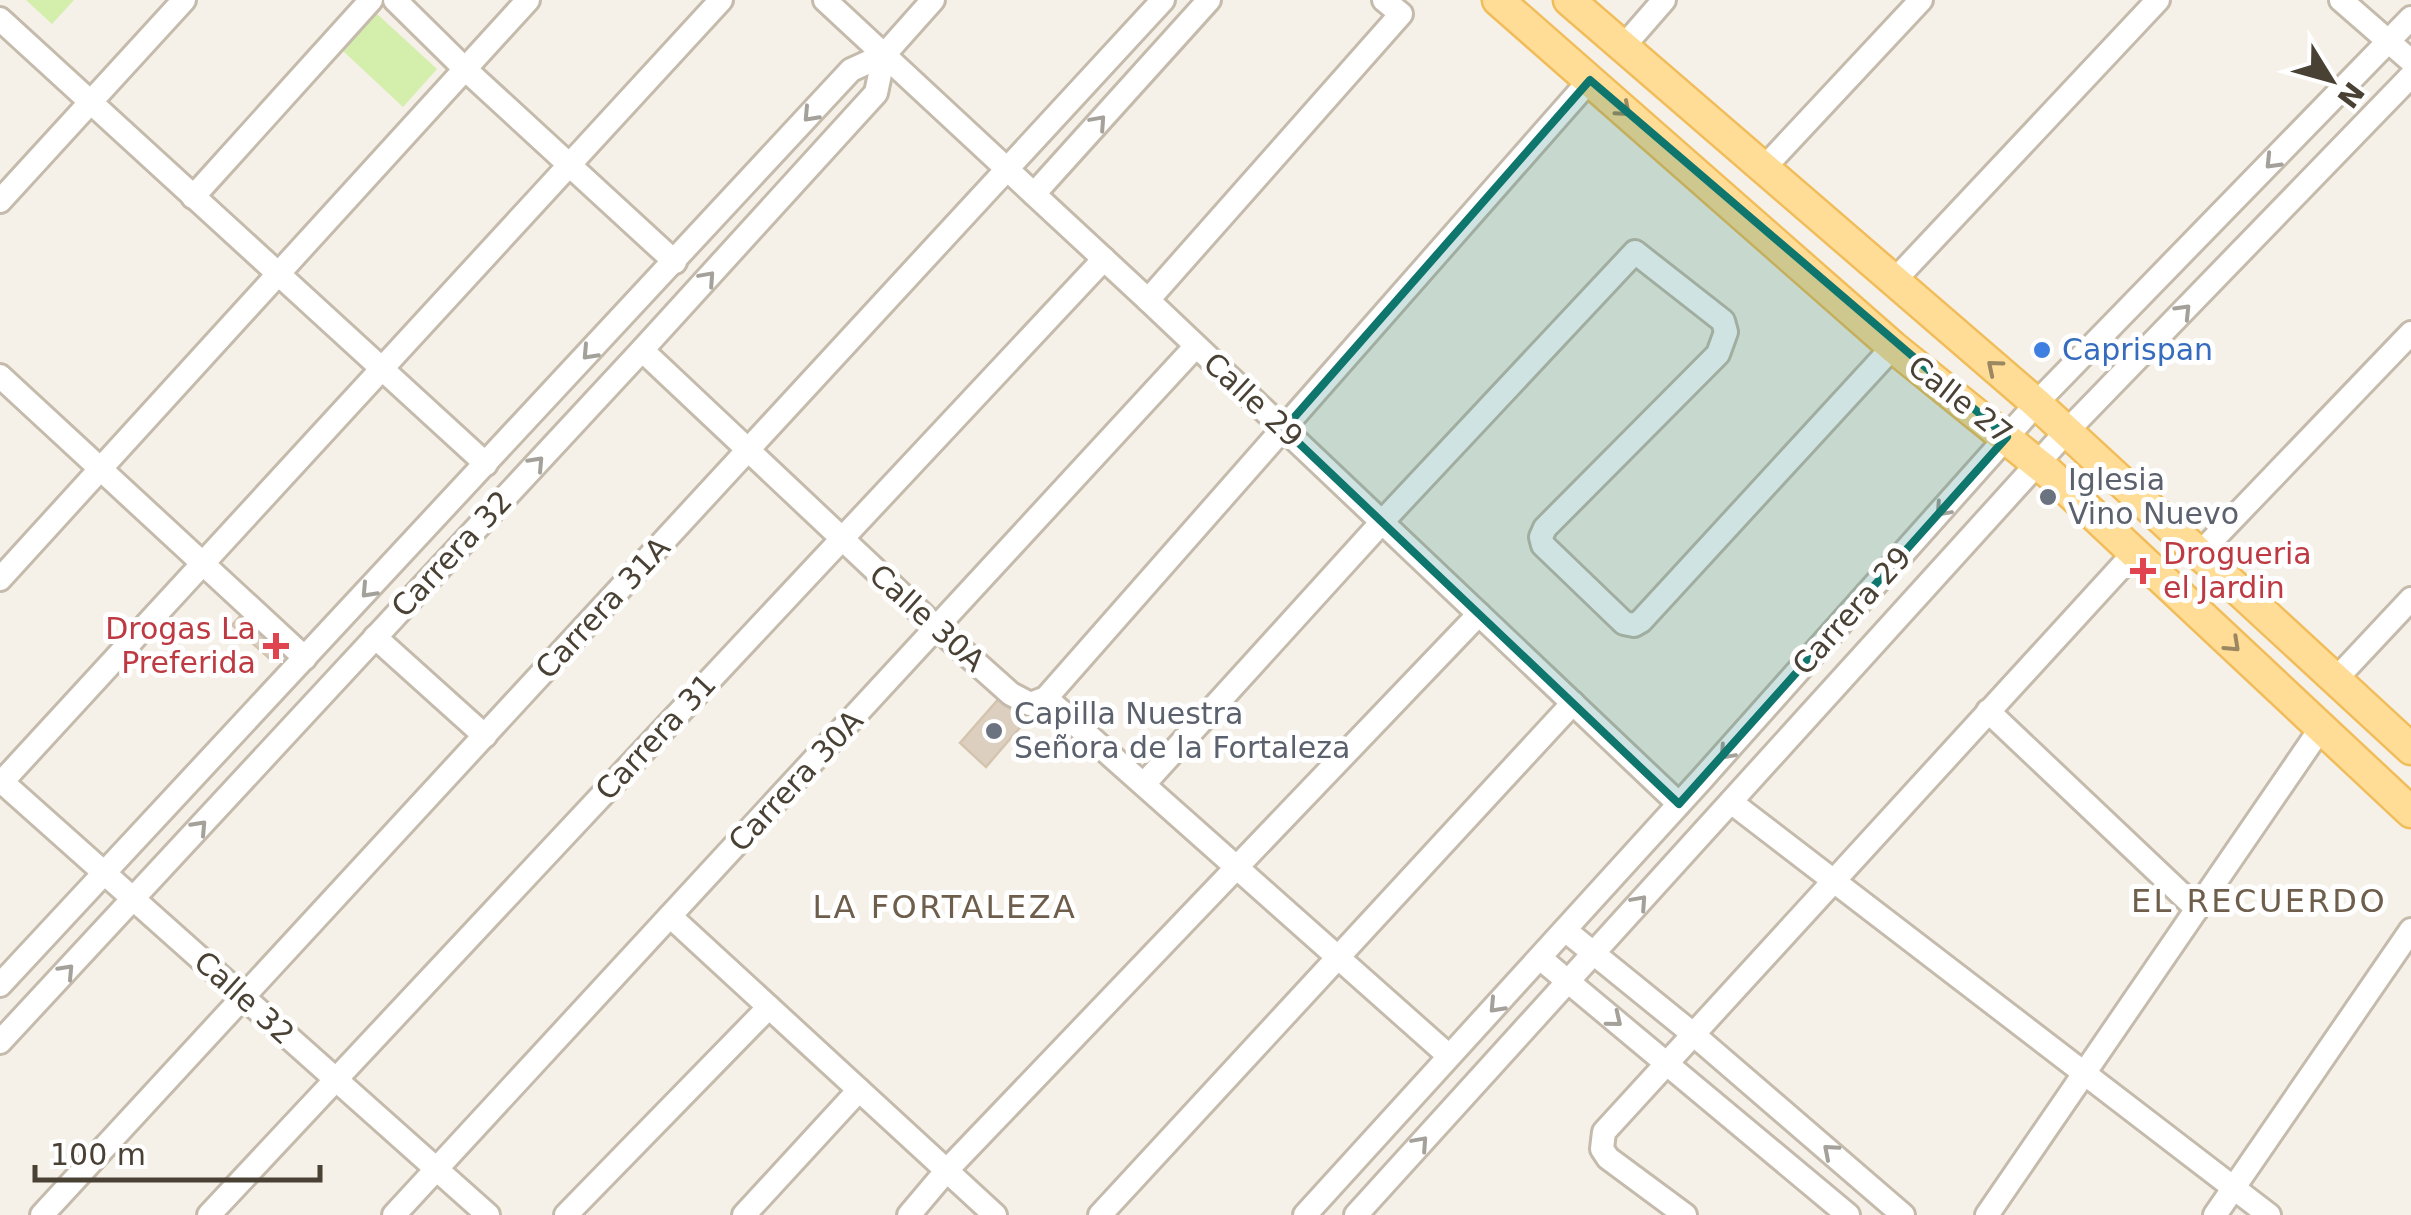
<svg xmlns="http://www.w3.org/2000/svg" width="2411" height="1215" font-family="'DejaVu Sans',sans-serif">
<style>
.green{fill:#d4eeac}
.building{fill:#dccfbf;stroke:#d4c4ae;stroke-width:2.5}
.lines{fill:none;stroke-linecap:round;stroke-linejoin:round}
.minor-casing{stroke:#c5bbac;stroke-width:28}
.major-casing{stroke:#f1bd5a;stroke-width:35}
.minor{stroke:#fff;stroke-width:22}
.major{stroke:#ffdd97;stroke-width:30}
.oneway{stroke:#9b8761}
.oneway2{stroke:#a4a09a}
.marked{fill:#0f766e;fill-opacity:0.2;stroke:#0f766e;stroke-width:8;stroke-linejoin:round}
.shop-dot{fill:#3f7fe0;stroke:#fff;stroke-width:4}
.worship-dot{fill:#6b7280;stroke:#fff;stroke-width:4}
.health-dot{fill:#e0444e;stroke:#fff;stroke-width:4}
.labels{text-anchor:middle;stroke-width:10;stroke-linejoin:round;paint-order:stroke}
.shop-label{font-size:30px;fill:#366cbe;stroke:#fff;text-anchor:start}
.street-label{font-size:30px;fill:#4a4135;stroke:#fff}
.worship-label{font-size:30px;fill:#5b616d;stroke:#fff;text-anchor:start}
.health-label{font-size:30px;fill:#be3a42;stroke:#fff;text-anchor:start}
.neighbourhood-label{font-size:32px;letter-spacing:2.5px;fill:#6e5e4b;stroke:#fff}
</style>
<rect width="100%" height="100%" fill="#f6f1e8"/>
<g class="green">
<polygon points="26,0 74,0 52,24"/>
<polygon points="376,13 437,69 403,107 342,50"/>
</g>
<g class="building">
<polygon points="244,612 282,647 270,659 232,625"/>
<polygon points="1002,695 1028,718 986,767 960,743"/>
</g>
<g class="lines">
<defs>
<g id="minor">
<polyline points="395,0 465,69 675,262"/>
<polyline points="825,0 1148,300 1679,804"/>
<polyline points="2341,0 2411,61"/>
<polyline points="0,19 486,464"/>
<polyline points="1623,47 1664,0"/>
<polyline points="1763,169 1921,0"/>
<polyline points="1034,194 1209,0"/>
<polyline points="193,197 371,0"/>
<polyline points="0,201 184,0"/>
<polyline points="1893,282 2158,0"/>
<polyline points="1148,300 1401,14 1384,0"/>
<polyline points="642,350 937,628 1011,694 1030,704 1046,698 1590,80"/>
<polyline points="0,376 305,658"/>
<polyline points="2200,553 2411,333"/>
<polyline points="0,579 528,0"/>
<polyline points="375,637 485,736"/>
<polyline points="2336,679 2411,599"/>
<polyline points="1046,698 1449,1056"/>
<polyline points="1988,711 2197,909"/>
<polyline points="0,780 488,1215"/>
<polyline points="0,784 721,0"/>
<polyline points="1144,784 1382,522 1635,252 1723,321 1726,332 1718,354 1545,528 1541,537 1543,545 1624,623 1634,625 1641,621 1893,347"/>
<polyline points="1731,802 2269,1215"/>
<polyline points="670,916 995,1215"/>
<polyline points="1565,930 1693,1034 1903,1215"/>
<polyline points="1540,958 1848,1215"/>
<polyline points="0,985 851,70 884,55 933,0"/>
<polyline points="0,1042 642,350 876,93 884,55"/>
<polyline points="42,1215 1163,0"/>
<polyline points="209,1215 1104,259"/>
<polyline points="394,1215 1196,346"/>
<polyline points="566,1215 769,1007"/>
<polyline points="744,1215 859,1090"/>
<polyline points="909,1215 947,1170 1479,614"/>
<polyline points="1100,1215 1573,703"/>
<polyline points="1305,1215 1701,780 2046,393 2411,18"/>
<polyline points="1356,1215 2067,431 2411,76"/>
<polyline points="1685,1215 1608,1158 1602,1149 1604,1132 2134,553"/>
<polyline points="1987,1215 2321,728"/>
<polyline points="2215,1215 2411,930"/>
</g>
<g id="major">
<polyline points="1498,0 1893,347 2049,473 2411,812"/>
<polyline points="1569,0 2036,403 2411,749"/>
</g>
</defs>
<use href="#minor" class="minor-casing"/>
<use href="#major" class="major-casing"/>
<use href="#minor" class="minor"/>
<use href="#major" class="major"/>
</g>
<defs><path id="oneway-chevron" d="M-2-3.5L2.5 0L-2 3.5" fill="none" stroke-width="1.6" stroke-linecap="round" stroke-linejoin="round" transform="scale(2.5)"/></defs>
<g class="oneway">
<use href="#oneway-chevron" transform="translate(1624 110) rotate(41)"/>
<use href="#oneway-chevron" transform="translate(1994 367) rotate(-140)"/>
<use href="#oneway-chevron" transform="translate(2233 645) rotate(43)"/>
</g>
<g class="oneway2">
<use href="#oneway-chevron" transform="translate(810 115) rotate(133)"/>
<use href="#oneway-chevron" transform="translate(1099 122) rotate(-48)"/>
<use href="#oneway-chevron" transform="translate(2272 162) rotate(134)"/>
<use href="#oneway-chevron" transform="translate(708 278) rotate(-48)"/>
<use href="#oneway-chevron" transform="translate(2184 311) rotate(-46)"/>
<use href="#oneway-chevron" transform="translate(589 353) rotate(133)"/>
<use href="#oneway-chevron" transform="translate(537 463) rotate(-47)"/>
<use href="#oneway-chevron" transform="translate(1942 510) rotate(132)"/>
<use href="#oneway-chevron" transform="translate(368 591) rotate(133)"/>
<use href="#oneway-chevron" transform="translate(1726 753) rotate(132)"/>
<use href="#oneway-chevron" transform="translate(200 827) rotate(-47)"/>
<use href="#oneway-chevron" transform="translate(1640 902) rotate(-48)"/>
<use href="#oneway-chevron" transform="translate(67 971) rotate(-47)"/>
<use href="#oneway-chevron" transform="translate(1496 1006) rotate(133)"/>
<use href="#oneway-chevron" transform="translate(1615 1020) rotate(39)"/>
<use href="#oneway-chevron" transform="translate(1421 1143) rotate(-48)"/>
<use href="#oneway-chevron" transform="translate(1830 1151) rotate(-139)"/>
</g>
<path class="marked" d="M1590 80 2007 437 1679 804 1284 429Z"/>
<circle class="shop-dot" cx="2042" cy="350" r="10"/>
<g class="worship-dot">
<circle cx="2048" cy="497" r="10"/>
<circle cx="994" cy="731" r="10"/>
</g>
<g class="health-dot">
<path d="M2138 556h10v10h10v10h-10v10h-10v-10h-10v-10h10z"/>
<path d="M271 631h10v10h10v10h-10v10h-10v-10h-10v-10h10z"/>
</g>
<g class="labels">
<g class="shop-label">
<text x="2062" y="360">Caprispan</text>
</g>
<g class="street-label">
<text transform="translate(1253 400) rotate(43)" y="10">Calle 29</text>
<text transform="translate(1960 400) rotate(38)" y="10">Calle 27</text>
<text transform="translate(452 554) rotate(-47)" y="10">Carrera 32</text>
<text transform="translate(603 608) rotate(-47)" y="10">Carrera 31A</text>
<text transform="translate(1852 611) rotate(-48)" y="10">Carrera 29</text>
<text transform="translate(927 618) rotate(42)" y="10">Calle 30A</text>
<text transform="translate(656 737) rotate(-47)" y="10">Carrera 31</text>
<text transform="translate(796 781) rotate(-47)" y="10">Carrera 30A</text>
<text transform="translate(244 998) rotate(42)" y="10">Calle 32</text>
</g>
<g class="worship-label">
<text x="2068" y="490">Iglesia<tspan x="2068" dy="34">Vino Nuevo</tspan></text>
<text x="1014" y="724">Capilla Nuestra<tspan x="1014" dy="34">Señora de la Fortaleza</tspan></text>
</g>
<g class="health-label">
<text x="2163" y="564">Drogueria<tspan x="2163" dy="34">el Jardin</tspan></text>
<text x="256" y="639" text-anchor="end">Drogas La<tspan x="256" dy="34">Preferida</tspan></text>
</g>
<g class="neighbourhood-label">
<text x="2259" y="912">EL RECUERDO</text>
<text x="945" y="918">LA FORTALEZA</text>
</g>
</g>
<g transform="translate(2331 80) rotate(127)" stroke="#ffffff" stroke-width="8" paint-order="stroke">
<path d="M0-8L18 38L0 25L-18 38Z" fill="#4a4135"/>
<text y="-15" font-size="28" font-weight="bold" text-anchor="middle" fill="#4a4135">N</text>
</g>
<path d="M35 1165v15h285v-15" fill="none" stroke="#4a4135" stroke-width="5"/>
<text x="50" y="1165" font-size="30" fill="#4a4135" stroke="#ffffff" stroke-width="8" paint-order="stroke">100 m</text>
</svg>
